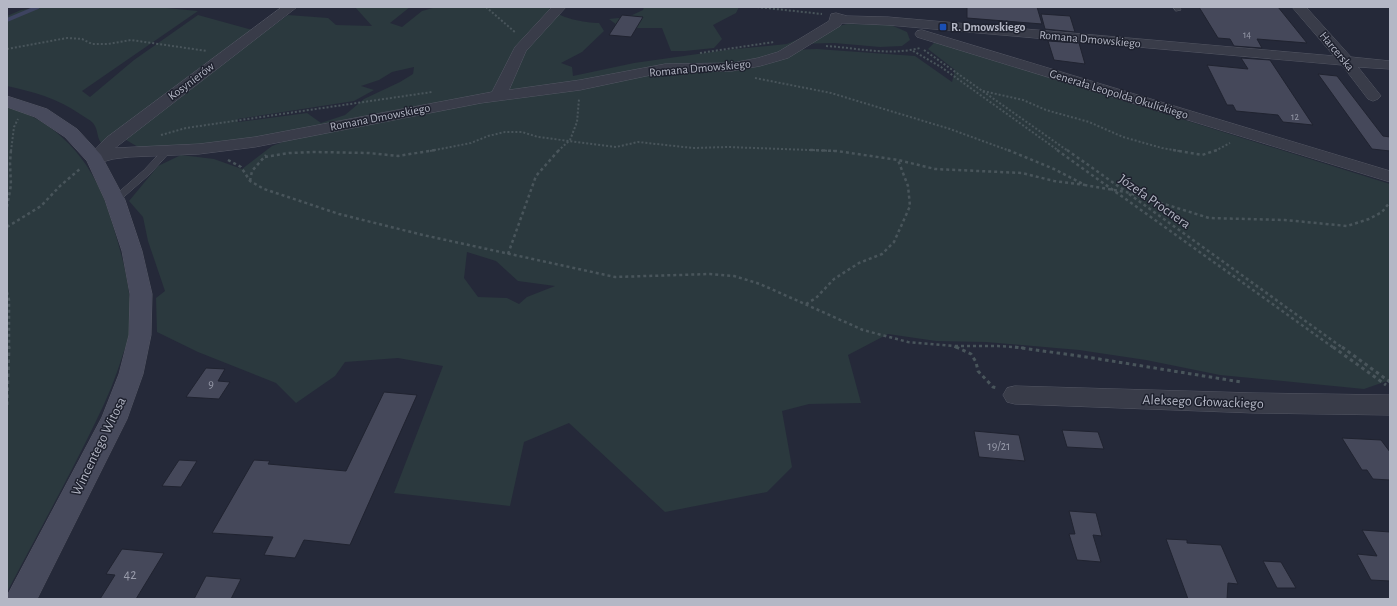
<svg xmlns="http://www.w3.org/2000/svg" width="1397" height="606" font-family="'Alegreya Sans',sans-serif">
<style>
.green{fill:#2b393e;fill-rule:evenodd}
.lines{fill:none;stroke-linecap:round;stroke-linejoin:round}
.stream{stroke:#3d4360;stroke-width:4}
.building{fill:#45485a;stroke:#202330}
.lane-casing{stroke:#545764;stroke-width:1}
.street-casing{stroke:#545764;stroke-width:1}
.secondary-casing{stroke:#545764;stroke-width:1}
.path-far2{stroke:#49555b;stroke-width:2;stroke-dasharray:2 2;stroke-linecap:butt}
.path-far1{stroke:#49555b;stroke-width:2.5;stroke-dasharray:3 3;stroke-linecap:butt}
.path{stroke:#49555b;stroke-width:3;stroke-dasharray:3.5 3.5;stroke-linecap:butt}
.lane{fill:#393c49;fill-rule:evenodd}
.street{fill:#393c49;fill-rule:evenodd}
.secondary{fill:#474a5c;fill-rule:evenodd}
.transit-dot{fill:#1a4fb4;stroke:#1e212e;stroke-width:1.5}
.labels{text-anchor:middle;stroke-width:3;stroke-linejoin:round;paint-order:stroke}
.far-number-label{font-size:10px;fill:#989baa}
.far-poi-label{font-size:12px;font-weight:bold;fill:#b4b7c5;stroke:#1e212e;text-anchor:start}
.far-street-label{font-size:12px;fill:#b4b7c5;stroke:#1e212e}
.number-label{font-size:12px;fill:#989baa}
.street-label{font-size:14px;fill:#b4b7c5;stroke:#1e212e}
.near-number-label{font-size:14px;fill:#989baa}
</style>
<rect width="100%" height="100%" fill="#252939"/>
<g class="green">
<path d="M40 7H148L150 8 156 7 198 11 82 91 90 97 134 60 198 15 263 33 288 15 328 18 336 25 372 26 355 7H410L390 23 402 27 422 11 436 7H548C558 18 585 23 599 23L604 31 582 52 561 63 572 67 573 76 634 63 726 50 787 44 817 31 847 24 891 25 907 32 910 40 902 46 880 47 834 43 795 44 789 50 817 49 915 56 952 82 955 70 928 49 934 43H938L1390 184V380L1364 389 1220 375 1146 360 1079 350 986 342 936 341 888 334 848 355 861 403 809 404 782 411 792 467 767 492 665 512 569 423 524 442 510 506 394 493 443 366 398 358 345 362 335 376 296 403 276 383 198 352 157 332 156 298 165 291 148 241 143 217 129 201 158 166 181 155 214 159 242 169 272 146 310 132 269 135 214 143 158 147H138L123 138 103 145C96 139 99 130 93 123 89 119 84 117 80 114 57 98 34 92 7 86V16L21 10ZM414 67 413 74 400 82 364 99 345 115 321 123 307 113 238 122V119L354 101 374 90 361 86 379 80 392 72ZM467 252 496 261 518 281 555 286 527 297 519 304 507 298 478 297 464 278Z"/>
<polygon points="644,7 739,7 736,13 713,25 722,39 714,48 685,51 671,51 662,28 621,28 609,19 628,17 643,10"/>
<path d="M7 107C56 120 91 160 107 207 119 244 135 295 130 334 129 341 125 348 123 354 116 377 107 399 96 421 68 479 37 535 7 592Z"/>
</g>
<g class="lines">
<polyline class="stream" points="7,20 38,7"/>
</g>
<g class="building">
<polygon points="967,7 1037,7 1042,24 967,18"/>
<polygon points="1199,7 1278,7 1307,43 1257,39 1262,48 1234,46 1230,39 1218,38"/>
<polygon points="1041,14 1070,16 1075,32 1045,29"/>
<polygon points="622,15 643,17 631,37 609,35"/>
<polygon points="1048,41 1079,43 1085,64 1054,60"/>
<polygon points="1241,58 1270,60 1313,125 1283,122 1278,115 1236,111 1233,105 1227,105 1207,65 1248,69"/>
<polygon points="1318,74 1337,76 1383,136 1390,137 1390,151 1372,149"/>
<polygon points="206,368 225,369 218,381 230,382 219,399 186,397"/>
<polygon points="384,392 417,395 350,545 304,540 295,558 264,555 273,537 212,533 254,460 270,461 268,464 346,471"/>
<polygon points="1062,430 1098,432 1104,449 1067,447"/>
<polygon points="974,431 1019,435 1025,461 979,457"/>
<polygon points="1342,438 1381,440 1390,452 1390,480 1373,479 1367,470 1362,470"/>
<polygon points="179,460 197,461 181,487 162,486"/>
<polygon points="1069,511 1096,513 1102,536 1093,535 1101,562 1077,560 1069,534 1075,534"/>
<polygon points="1362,530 1390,532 1390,581 1371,580 1357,554 1377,556"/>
<polygon points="1166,539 1187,540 1187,543 1221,545 1238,584 1228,583 1227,599 1188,599"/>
<polygon points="122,549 164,553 136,599 100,599 115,575 106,574"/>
<polygon points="1263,561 1281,562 1296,588 1277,588"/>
<polygon points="206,576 241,579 231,599 194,599"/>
</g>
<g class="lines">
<defs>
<g id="lane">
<polygon points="1173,7 1179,7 1181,10 1176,11"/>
<polygon points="164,149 167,149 171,151 150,174 118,202 112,202 111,200 112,198 144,170"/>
</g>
<g id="street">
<polygon points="282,7 297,7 115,148 199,144 255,137 492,92 515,47 552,7 566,7 526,51 509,90 580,80 665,64 732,63 758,58 778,52 829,21 831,14 836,13 847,16 888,17 1334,56 1292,7 1306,7 1351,57 1390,61 1390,69 1358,67 1381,96 1378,99 1373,101 1368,99 1342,65 888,25 842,23 840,26 788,58 760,66 732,71 665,72 580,90 481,103 255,147 199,154 129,157 113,159 95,164 89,163 86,159 106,138"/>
<polygon points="922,30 1390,171 1390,182 917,37 915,34 917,31"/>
<polygon points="1015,386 1254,393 1390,395 1390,415 1254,413 1015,404 1007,402 1003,395 1007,388"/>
</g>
<polygon id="secondary" points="7,96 47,109 77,129 101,155 125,200 142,251 152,294 151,335 143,374 127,419 37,599 7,599 7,596 102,417 119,374 129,335 130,294 122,251 105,200 87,161 65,137 35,117 7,107"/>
</defs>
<use href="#lane" class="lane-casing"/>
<use href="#street" class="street-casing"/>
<use href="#secondary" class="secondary-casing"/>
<g class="path-far2">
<polyline points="486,7 516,33"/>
<polyline points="757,7 822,14"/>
<path d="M826 46C858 48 889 56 920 48"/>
<polyline points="7,49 67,38 82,39 92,44 108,44 131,40 207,51"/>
<polyline points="924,50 1068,151"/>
<polyline points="913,51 941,67 1059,151"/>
<polyline points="700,53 774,42"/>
<polyline points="755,78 831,93 950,129 1010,151"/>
<polyline points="983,91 1023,100 1046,110 1089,122 1123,137 1162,148 1179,151"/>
<polyline points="161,135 186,128 432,92"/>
<polyline points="11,151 14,127 18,119"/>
<polyline points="430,151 471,143 488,136 505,132 522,132 538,137 616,147 638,142 693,148 728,147 837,151"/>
<polyline points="558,151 570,140 577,122 579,99"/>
<polyline points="1215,151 1230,143"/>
</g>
<g class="path-far1">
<polyline points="810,150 837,151 898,160 935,169 1022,173 1054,181 1085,185"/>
<polyline points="1008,150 1054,169 1085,185 1126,192 1209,218 1285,220 1347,226 1369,219 1382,212 1390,202"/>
<polyline points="1057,150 1334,348"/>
<polyline points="1067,150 1125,191"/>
<polyline points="1173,150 1202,155 1217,150"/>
<polyline points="265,157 289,153 314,152 369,153 398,156 435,150"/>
<polyline points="228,160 241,167 250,181 264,189 339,214 423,235 615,277 710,274 734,276 760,284 863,330 908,342 953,346 958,348"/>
<polyline points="250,181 252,171 266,155"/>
<polyline points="1129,194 1343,348"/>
<polyline points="7,207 11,185 10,163 11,150"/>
<polyline points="7,227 41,206 60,186 81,168"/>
<polyline points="508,254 536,176 559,150"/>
<polyline points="7,292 9,300 9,348"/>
<polyline points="806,304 816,298 834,279 859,263 882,254 894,242 910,206 908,186 898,160"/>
<polyline points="955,346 998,346 1025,348"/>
</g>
<g class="path">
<polyline points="956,347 971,354 976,362 978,371 993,387 998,388"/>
<polyline points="1015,347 1093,358 1241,382"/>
<polyline points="1333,347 1386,385"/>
<polyline points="1342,347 1390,382"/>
<polyline points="7,405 9,347"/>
</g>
<use href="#lane" class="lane"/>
<use href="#street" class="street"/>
<use href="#secondary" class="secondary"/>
</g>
<rect class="transit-dot" x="939" y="23" width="8" height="8" rx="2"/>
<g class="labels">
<g class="far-number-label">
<text x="1247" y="38">14</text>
<text x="1295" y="120">12</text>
</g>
<g class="far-poi-label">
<text x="951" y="31">R. Dmowskiego</text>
</g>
<g class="far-street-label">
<text transform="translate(1090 39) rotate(5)" y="4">Romana Dmowskiego</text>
<text transform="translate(1337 51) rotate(50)" y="4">Harcerska</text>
<text transform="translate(700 68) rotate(-5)" y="4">Romana Dmowskiego</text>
<text transform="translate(191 81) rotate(-37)" y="4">Kosynierów</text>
<text transform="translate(1119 94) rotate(17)" y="4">Generała Leopolda Okulickiego</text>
<text transform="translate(380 117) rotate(-11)" y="4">Romana Dmowskiego</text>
</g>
<g class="number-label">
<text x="211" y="388">9</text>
<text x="999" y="450">19/21</text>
</g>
<g class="street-label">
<text transform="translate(1155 201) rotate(35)" y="5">Józefa Procnera</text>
<text transform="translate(1203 401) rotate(2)" y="5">Aleksego Głowackiego</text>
<text transform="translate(98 446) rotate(-64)" y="5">Wincentego Witosa</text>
</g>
<g class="near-number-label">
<text x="130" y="579">42</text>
</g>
</g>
<rect width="1397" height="606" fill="none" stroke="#b4b7c5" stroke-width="16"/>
</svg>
